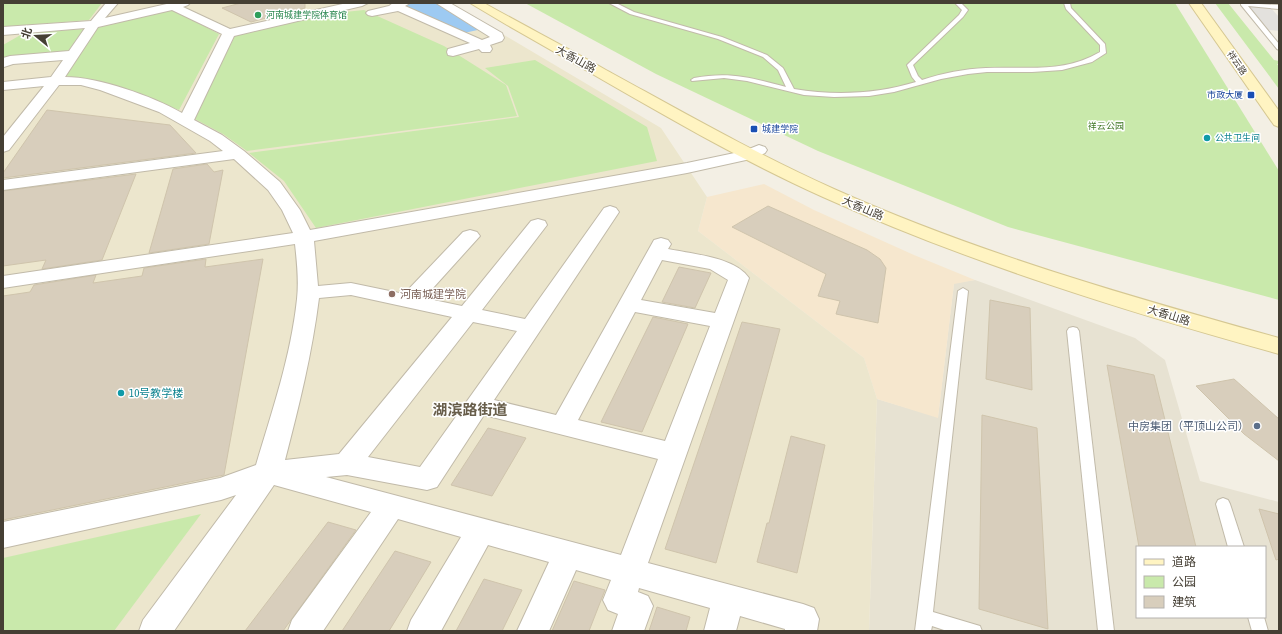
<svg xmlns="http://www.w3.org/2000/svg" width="1282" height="634" font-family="'Asap Condensed','Noto Sans SC',sans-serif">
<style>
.residential{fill:#e7e2d2;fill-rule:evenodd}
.commercial{fill:#f6e7ce}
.education{fill:#ece6cd}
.green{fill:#c9e9ab}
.parking{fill:#e3e1dd}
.water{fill:#9dcaf2}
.building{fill:#d8cebc;stroke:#cfc4ac}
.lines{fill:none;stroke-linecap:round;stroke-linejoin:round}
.service-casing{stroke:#c1baa9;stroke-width:2}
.minor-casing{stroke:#c1baa9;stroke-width:2}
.secondary-casing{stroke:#d5c792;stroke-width:2}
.service{fill:#fff;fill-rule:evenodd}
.minor{fill:#fff;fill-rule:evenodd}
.secondary{fill:#fff4c2;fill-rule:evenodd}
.leisure-dot{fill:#2e9e5b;stroke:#fff;stroke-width:1.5}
.transit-dot{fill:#1a4fb4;stroke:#fff;stroke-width:1.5}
.culture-dot{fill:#0f9aa8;stroke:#fff;stroke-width:1.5}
.education-dot{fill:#8d6e63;stroke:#fff;stroke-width:1.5}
.service-dot{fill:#5c6f8a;stroke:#fff;stroke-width:1.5}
.labels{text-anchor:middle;stroke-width:3;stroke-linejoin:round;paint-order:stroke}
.far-leisure-label{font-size:9px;fill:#27864d;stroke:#fff;text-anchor:start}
.far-street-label{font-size:9px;fill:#453f34;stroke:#fff}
.far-transit-label{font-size:9px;fill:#164399;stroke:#fff;text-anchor:end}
.far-park-label{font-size:9px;fill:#407826;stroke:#fff}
.far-culture-label{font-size:9px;fill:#0d838f;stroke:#fff;text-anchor:start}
.street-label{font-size:11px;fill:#453f34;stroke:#fff}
.education-label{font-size:11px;fill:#785e54;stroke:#fff;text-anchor:start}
.culture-label{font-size:11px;fill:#0d838f;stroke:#fff;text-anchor:start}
.service-label{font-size:11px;fill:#4e5e75;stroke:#fff;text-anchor:end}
.district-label{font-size:15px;font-weight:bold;fill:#685e4b;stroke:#fff}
</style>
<rect width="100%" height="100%" fill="#f3efe4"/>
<path class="residential" d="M975 280 1135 338 1165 360 1200 481 1279 502V631H869L877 399 938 417 954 283ZM1137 547H1265V617H1137Z"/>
<polygon class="commercial" points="764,184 814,210 914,255 975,280 954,284 938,418 877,399 864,358 698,231 707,197"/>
<polygon class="education" points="3,3 450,3 661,128 707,197 698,231 864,358 877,399 869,631 3,631"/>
<g class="green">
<polygon points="3,3 102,3 89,20 3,27"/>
<polygon points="525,3 1175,3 1279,171 1279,300 1008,227 818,151 656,74"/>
<polygon points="1215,3 1228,3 1274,60 1279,61 1279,64 1277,64 1279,67 1279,89"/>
<polygon points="170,8 219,34 179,110 112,85 66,76 98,25"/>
<polygon points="364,10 444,46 506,85 517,116 247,151 223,134 193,118 236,34 335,13"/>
<polygon points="84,29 66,54 11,60 3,58 3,45 24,33"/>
<polygon points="535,60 647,127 657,161 316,228 284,181 249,153 519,117 508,86 485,68"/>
<polygon points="201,514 114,631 3,631 3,558"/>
</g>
<polygon class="parking" points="1248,6 1271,8 1279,17 1279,31 1269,30"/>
<polygon class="water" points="411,3 437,3 482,29 464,33 399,7"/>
<g class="building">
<polygon points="241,3 305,3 305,8 251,22 222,8"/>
<polygon points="47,110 170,125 196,153 3,178 3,173"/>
<polygon points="207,164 214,172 223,170 209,244 149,253 173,169"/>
<polygon points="136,174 102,260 42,269 46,260 3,266 3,191"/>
<polygon points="768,206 867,250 880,259 886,268 878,323 836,314 840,301 818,296 826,274 732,227"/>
<polygon points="206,259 205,267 263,259 224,475 3,520 3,296 30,292 34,285 96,275 93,283 142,276 144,268"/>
<polygon points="679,267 711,273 695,308 662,302"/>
<polygon points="990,300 1030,308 1032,390 986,379"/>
<polygon points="653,317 688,324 642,432 601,422"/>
<polygon points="742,322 780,329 716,563 665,549"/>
<polygon points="1107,365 1154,375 1196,547 1139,547"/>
<polygon points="1234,379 1279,419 1279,461 1244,434 1196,386"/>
<polygon points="982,415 1037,428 1048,629 979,609"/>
<polygon points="488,428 526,438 492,496 451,485"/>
<polygon points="791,436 825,445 797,573 757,562 767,523 769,523"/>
<polygon points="1259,509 1279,514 1279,559 1276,560"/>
<polygon points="328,522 356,530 283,631 245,631"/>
<polygon points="395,551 431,562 389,631 342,631"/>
<polygon points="484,579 522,590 502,631 456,631"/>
<polygon points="574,581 605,590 589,631 552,631"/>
<polygon points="657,607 690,617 686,631 649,631"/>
</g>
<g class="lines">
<defs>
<g id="service">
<path d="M609 3H616L634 12 722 37 767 55 783 68 794 89C835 96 877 94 916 82L912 77 907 65 959 15 962 10 955 3H961L968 10 963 17 913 65 918 76 922 80C943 73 964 69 986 68 1027 66 1062 74 1100 52V45L1066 9 1064 3H1070L1071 8 1105 44 1106 53 1092 62 1062 70 1032 72H987L968 74 941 79 894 92 869 96 834 97 804 95 747 81 724 78 692 81 691 80 694 78C730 71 752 78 786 87L778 70 763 57 718 39 630 14Z"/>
<polygon points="1241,3 1279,5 1279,9 1248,6 1279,44 1279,50 1277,49 1241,5"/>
<polygon points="963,288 968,291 933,612 980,626 982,631 947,631 932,626 931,631 915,631 958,291"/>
<polygon points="1073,327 1077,328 1079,331 1114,631 1098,631 1067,331 1069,328"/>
<polygon points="1223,498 1228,500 1230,504 1244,547 1228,547 1216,504 1218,500"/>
<polygon points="1248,617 1264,617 1268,631 1252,631"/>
</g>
<g id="minor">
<path d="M106 3H118L105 18 171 3H190L188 5 183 7 230 29 347 3H368L362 6 234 36 194 120 222 135 244 151 280 182 300 210 310 230 687 163 744 151 759 145 765 147 767 150 765 153 755 158 687 173 314 241 318 286 351 283 404 294 463 232 470 230 477 232 480 236 424 298 462 306 531 221 538 219 545 221 547 225 482 310 525 319 604 208 610 206 616 208 619 212 494 400 556 415 654 240 661 238 668 240 671 244 668 249C692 254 735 257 749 278L648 563 803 604 814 608 819 619 817 631H785V629L740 616 736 631H704L710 608 639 588 638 592 648 596 653 606 644 631H612L618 614 608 610 603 600 611 580 576 570 549 631H517L549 562 488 545 441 631H407L411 620 461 537 398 519 323 631H288L292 620 371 512 274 485 174 631H139L143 620 236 495 221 500 3 548V522L220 478 256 465C272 411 291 356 297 299 299 281 297 262 295 244L3 288V276L293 233 282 210 268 190 234 159 3 190V180L223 151 210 141 159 112 100 90 81 85H59L9 150 3 152V137L44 86 3 90V82L51 77 63 60 13 64 4 67 3 58 10 56 69 51 85 28 3 35V27L91 21ZM172 10 222 34 182 113C152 96 99 77 65 77L98 27ZM662 260 710 269 728 280 715 313 641 300ZM351 295 452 317 339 454 285 460C299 406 312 354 319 298ZM635 312 710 326 665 441 578 420ZM473 322 517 331 420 467 368 457ZM484 415 658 459 621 555 326 477 347 475 427 490 437 487Z"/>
<polygon points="393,3 410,3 405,6 482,40 490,37 436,3 450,3 502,33 504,38 502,41 490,45 492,49 490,52 482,52 479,49 453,56 448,55 447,52 448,49 470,43 398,11 372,16 368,15 366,13 368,11 389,6"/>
</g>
<g id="secondary">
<path d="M470 3H484C525 26 566 47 606 70 681 111 756 154 834 189 977 253 1128 296 1279 338V354C1124 311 970 263 823 197 714 148 612 84 507 25Z"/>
<polygon points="1189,3 1201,3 1279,111 1279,127 1274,125"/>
</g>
</defs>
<use href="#service" class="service-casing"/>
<use href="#minor" class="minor-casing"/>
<use href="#secondary" class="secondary-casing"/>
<use href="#service" class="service"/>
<use href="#minor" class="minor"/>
<use href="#secondary" class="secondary"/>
</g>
<circle class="leisure-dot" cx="258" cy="15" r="4"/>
<g class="transit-dot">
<rect x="1247" y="91" width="8" height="8" rx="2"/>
<rect x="750" y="125" width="8" height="8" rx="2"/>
</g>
<g class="culture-dot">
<circle cx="1207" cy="138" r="4"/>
<circle cx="121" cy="393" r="4"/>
</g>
<circle class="education-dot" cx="392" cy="294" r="4"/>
<circle class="service-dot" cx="1257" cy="426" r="4"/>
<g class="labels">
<g class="far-leisure-label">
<text x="266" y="18">河南城建学院体育馆</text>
</g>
<g class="far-street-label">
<text transform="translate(1237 63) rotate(55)" y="3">祥云路</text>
</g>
<g class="far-transit-label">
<text x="1243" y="98">市政大厦</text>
<text x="762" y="132" text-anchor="start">城建学院</text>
</g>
<g class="far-park-label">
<text x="1106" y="129">祥云公园</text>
</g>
<g class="far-culture-label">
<text x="1215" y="141">公共卫生间</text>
</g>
<g class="street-label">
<text transform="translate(576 59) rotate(29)" y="4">大香山路</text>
<text transform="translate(863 208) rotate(23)" y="4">大香山路</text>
<text transform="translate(1169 315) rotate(17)" y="4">大香山路</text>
</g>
<g class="education-label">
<text x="400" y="298">河南城建学院</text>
</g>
<g class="culture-label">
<text x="129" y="397">10号教学楼</text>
</g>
<g class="service-label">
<text x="1249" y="430">中房集团（平顶山公司）</text>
</g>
<g class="district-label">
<text x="470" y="415">湖滨路街道</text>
</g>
</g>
<rect width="1282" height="634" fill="none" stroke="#453f34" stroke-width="8"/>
<rect x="1136" y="546" width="130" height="72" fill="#ffffff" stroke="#b5b2ae"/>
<rect x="1144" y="559" width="20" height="6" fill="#fff4c2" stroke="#b5b2ae"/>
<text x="1172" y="566" font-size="12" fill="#453f34">道路</text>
<rect x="1144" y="576" width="20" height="12" fill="#c9e9ab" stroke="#b5b2ae"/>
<text x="1172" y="586" font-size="12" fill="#453f34">公园</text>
<rect x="1144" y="596" width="20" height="12" fill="#d8cebc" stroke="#b5b2ae"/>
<text x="1172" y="606" font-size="12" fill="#453f34">建筑</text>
<g transform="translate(36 36) rotate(288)" stroke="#ffffff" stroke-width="3" paint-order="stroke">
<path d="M0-3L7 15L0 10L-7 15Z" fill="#453f34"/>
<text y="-6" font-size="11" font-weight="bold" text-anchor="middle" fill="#453f34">北</text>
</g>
</svg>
